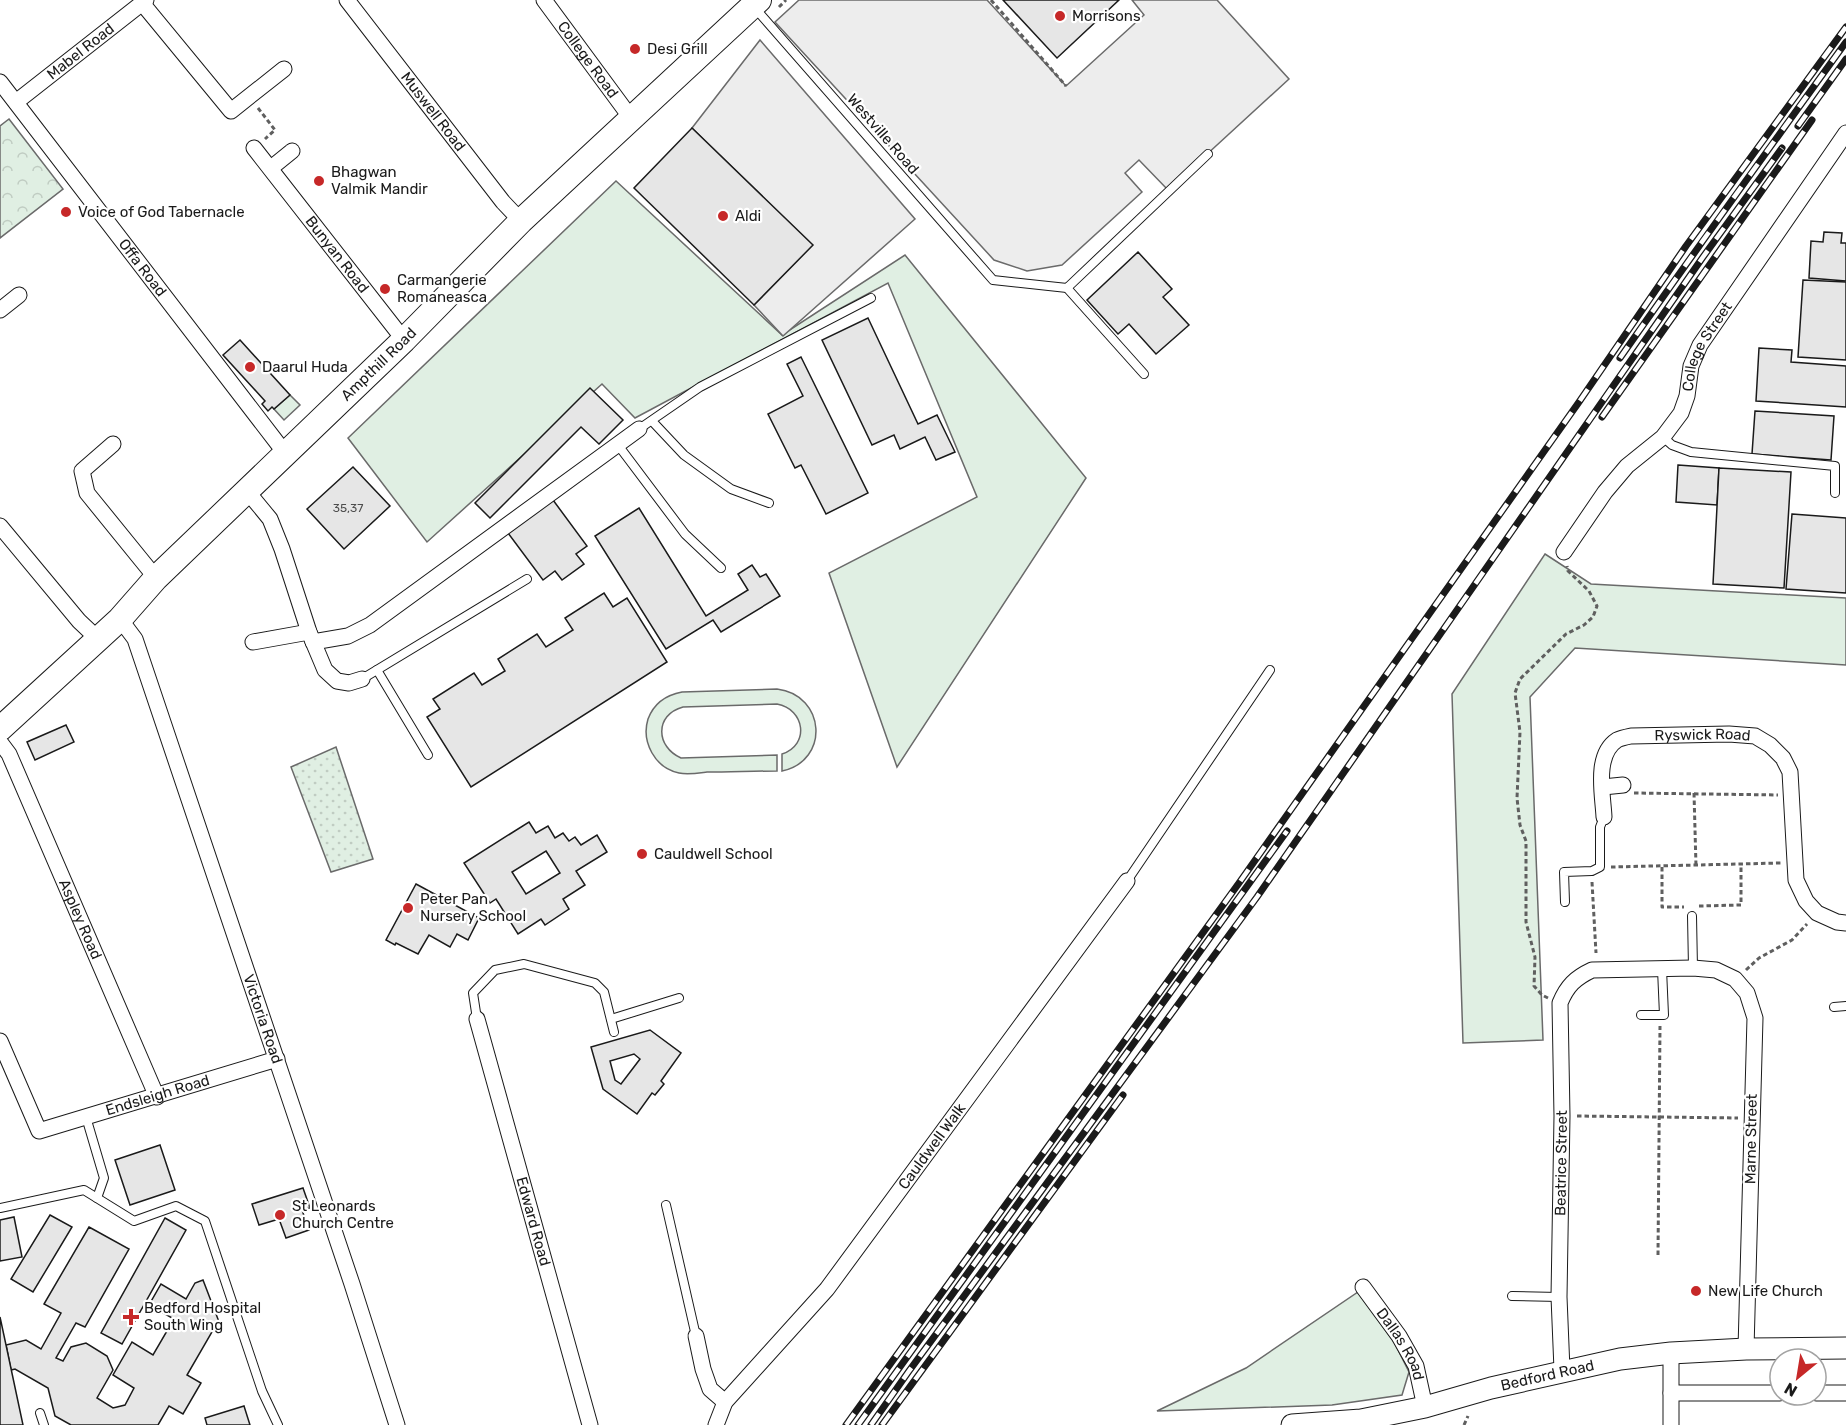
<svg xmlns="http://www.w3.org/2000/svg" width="1846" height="1425" font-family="Rubik,sans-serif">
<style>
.grass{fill:#e0efe3;stroke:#6a6a6a;stroke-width:1.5}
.forest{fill:url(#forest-crowns);stroke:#6a6a6a;stroke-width:1.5}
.garden{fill:url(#garden-dots);stroke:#6a6a6a;stroke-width:1.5}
.parking{fill:#ededed;stroke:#6a6a6a;stroke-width:1.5}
.building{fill:#e6e6e6;stroke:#1a1a1a;stroke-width:1.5;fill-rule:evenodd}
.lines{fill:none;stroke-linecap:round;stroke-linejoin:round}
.service-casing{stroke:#1a1a1a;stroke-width:10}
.minor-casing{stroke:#1a1a1a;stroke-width:17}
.secondary-casing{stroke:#1a1a1a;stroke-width:23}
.primary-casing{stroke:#1a1a1a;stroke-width:26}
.path{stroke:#5f5f5f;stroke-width:3;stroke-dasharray:4.5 3;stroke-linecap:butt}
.service{stroke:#fff;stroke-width:8}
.minor{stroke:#fff;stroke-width:15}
.secondary{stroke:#fff;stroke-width:21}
.primary{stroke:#fff;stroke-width:24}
.rail-casing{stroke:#1a1a1a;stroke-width:7}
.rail{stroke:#fff;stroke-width:4.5;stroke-dasharray:14;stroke-linecap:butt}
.poi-dot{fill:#c62828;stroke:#fff;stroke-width:2}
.labels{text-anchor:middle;stroke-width:4.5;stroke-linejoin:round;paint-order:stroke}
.number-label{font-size:12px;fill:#4d4d4d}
.poi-label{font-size:15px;fill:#1a1a1a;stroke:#fff;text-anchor:start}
.street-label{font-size:15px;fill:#1a1a1a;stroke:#fff}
</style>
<defs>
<pattern id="forest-crowns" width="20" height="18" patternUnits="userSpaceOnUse" patternTransform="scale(1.5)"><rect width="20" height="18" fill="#e0efe3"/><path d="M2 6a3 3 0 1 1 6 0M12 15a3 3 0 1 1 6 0" fill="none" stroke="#c0ccc2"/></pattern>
<pattern id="garden-dots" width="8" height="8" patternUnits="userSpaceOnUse" patternTransform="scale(1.5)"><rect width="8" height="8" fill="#e0efe3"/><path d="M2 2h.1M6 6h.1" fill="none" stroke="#c0ccc2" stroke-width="1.8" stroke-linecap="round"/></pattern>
</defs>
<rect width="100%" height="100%" fill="#fff"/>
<g class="grass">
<polygon points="616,181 782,335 905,255 1086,478 897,767 829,573 977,497 888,283 635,418 602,384 427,542 348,438"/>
<polygon points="290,395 300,405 284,420 274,409"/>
<polygon points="1545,554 1591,584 1846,598 1846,665 1575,648 1530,697 1543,1040 1463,1043 1452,694"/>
<path d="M777 689C826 695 830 761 782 771V754C810 745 805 709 777 704L683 707C654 715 656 747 681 758L777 755V771C754 771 730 772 707 772 699 773 688 775 679 773 655 768 641 742 648 719 654 703 666 695 682 692Z"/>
<polygon points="1358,1292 1394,1342 1409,1372 1402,1395 1332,1405 1157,1411 1246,1368"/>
</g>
<polygon class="forest" points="9,119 63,189 0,238 0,126"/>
<polygon class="garden" points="336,747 373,859 331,872 291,767"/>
<g class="parking">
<polygon points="799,0 987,0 1066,86 1144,15 1132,0 1217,0 1289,79 1168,190 1139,160 1125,173 1142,192 1062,265 1027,271 994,260 775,22"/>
<polygon points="760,40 915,219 783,336 754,305 812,245 692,128"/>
</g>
<g class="building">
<polygon points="1003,0 1119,0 1057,58"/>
<polygon points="692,128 813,245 754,305 634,188"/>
<polygon points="1824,232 1842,233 1841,243 1846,243 1846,281 1809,278 1811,241 1823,242"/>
<polygon points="1138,252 1172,289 1163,297 1189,325 1156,354 1129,324 1118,334 1087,300"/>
<polygon points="1803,280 1846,282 1846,360 1798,357"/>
<polygon points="868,318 918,424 937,415 955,452 936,460 925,437 900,449 894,435 872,445 822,340"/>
<polygon points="240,340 290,395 274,409 272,407 268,411 262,404 265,401 223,355"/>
<polygon points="1759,348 1792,350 1791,362 1846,366 1846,407 1756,401"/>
<polygon points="801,357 868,493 826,514 801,465 795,468 768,414 803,396 787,364"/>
<polygon points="590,388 623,420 599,444 581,427 490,518 475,503"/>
<polygon points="1755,411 1834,416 1831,460 1752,454"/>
<polygon points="1678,465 1719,468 1717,505 1676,502"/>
<polygon points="353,467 390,506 344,549 307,509"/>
<polygon points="1719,468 1791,472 1784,588 1713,584"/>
<polygon points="553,500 587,546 576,554 584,564 562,580 555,571 543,580 508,533"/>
<polygon points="639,508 706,616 748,590 738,574 752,565 760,577 766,574 780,596 721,632 713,620 666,649 595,536"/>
<polygon points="1792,514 1846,518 1846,593 1786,589"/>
<polygon points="604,593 613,607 627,598 667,662 471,787 427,717 440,709 433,699 474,673 482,685 505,671 498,659 537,634 546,647 573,630 565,618"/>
<polygon points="66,725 74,742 35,760 27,742"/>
<path d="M529 822 536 833 548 826 555 838 563 833 569 841 575 837 581 845 597 835 607 852 576 871 585 885 563 899 569 909 545 925 541 919 518 934 496 899 490 903 464 863ZM546 851 560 873 526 894 512 872Z"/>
<polygon points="416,884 479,918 468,940 457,934 450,947 429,935 418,954 396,943 395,945 386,940"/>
<path d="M650 1030 681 1053 661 1081 664 1084 655 1095 652 1093 637 1114 603 1089 591 1047ZM634 1054 640 1059 621 1084 615 1080 610 1061Z"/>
<polygon points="160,1145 175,1190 130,1205 115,1160"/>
<polygon points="303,1188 310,1208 302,1210 309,1230 286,1238 279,1219 259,1225 252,1204"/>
<polygon points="50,1215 72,1227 33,1292 11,1279"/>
<polygon points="14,1217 22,1257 0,1261 0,1220"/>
<polygon points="165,1218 186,1230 122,1344 101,1333"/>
<polygon points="89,1227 129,1249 85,1327 76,1323 56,1358 63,1361 71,1347 86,1343 107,1356 113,1370 97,1398 113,1408 125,1405 134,1388 113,1375 132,1342 153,1355 174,1319 149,1305 161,1284 186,1299 195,1283 203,1280 221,1327 213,1330 187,1375 201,1383 183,1414 169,1406 158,1425 71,1425 55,1416 48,1388 15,1369 11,1370 6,1345 26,1340 41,1349 61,1313 44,1304"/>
<polygon points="0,1317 6,1345 23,1425 0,1425"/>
<polygon points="244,1406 250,1425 207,1425 205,1418"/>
</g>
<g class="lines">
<defs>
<g id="service">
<polyline points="754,7 993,280 1067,288 1208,154"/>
<polyline points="1067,288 1144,374"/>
<polyline points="652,421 684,455 731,489 769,503"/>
<polyline points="639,429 700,387 871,298"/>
<polyline points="1663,437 1672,445 1691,452 1835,466 1835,493"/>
<polyline points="618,445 685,534 721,568"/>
<polyline points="377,670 428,755"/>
<polyline points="362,679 527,579"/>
<polyline points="1127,881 1270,670"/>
<polyline points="1565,902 1564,872 1592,871 1600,867 1600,827 1604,817"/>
<polyline points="1692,916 1693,968"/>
<polyline points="1834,1007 1846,1006"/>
<polyline points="1641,1015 1664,1015 1662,969"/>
<polyline points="477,1019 473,993 495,970 524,964 595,983 604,992 614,1032"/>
<polyline points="611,1019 679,998"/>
<polyline points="86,1117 104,1178 97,1198"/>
<polyline points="666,1205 696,1336"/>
<polyline points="0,1208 84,1190 134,1221 176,1206 205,1221 262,1391 278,1425"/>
<polyline points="1512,1296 1559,1297"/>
<polyline points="40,1413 44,1425"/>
</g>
<g id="minor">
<path id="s1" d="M347 0 503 202 521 221"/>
<path id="s2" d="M544 0 631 118"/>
<polyline points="142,3 231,111 284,69"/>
<path id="s3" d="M0 82 285 453"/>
<path id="s4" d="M16 102 146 0"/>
<path id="s5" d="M254 148 404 340"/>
<polyline points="271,168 292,151"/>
<polyline points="0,310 19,295"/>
<polyline points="113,444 82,471 87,493 156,578"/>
<polyline points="247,491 270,519 282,549 309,632 325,670 337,681 349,683 362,679"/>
<polyline points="0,526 79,621 98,639"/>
<path id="s6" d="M1564 552 1605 492 1627 466 1663 437 1681 413 1687 396 1691 366 1700 345 1846 133"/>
<path id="s7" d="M120 619 135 639 352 1284 397 1425"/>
<polyline points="253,642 309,632"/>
<polyline points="313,642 348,636 370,625 639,429"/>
<path id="s8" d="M0 742 9 754 157 1097"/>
<polyline points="1603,787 1623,785"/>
<path id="s9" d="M1604 817C1603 795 1594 755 1617 740 1621 738 1626 737 1631 736L1729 734 1755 736 1770 745 1783 758 1790 772 1796 880 1806 901 1817 913 1837 922 1846 923"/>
<path id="s10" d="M477 1019 590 1425"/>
<path id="s11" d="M0 1041 39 1131 277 1059"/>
<path id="s12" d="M1363 1287 1399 1336 1416 1366 1425 1407"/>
<polyline points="696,1336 703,1369 710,1389 725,1402"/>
<polyline points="1671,1353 1671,1393 1780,1393"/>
<path id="s13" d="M1562 1370 1559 1297 1562 1116 1560 1003C1567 986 1575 978 1592 970L1693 968 1716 970 1735 979 1747 993 1755 1018 1746 1349"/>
<polyline points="1671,1393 1671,1425"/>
<polyline points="1816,1393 1846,1393"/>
<path id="s14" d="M716 1425 725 1402 827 1289 1127 881"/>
</g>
<g id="secondary">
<path id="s15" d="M1292 1425 1361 1420 1425 1407 1491 1388 1620 1359 1671 1353 1746 1349 1846 1348"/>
</g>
<g id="primary">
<path id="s16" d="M0 729 120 619 156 578 404 340 521 221 759 0"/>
</g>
</defs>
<use href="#service" class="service-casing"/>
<use href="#minor" class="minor-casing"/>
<use href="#secondary" class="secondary-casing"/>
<use href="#primary" class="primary-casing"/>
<g class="path">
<polyline points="991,0 1066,86"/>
<polyline points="779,7 786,0"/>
<polyline points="258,108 275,130 265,139"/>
<polyline points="1634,793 1778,795"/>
<polyline points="1694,793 1696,866"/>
<polyline points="1611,867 1781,863"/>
<polyline points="1662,867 1662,907 1684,907"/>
<polyline points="1592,882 1596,953"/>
<polyline points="1699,906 1741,905 1741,865"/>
<polyline points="1746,970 1759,958 1792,940 1807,924"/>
<polyline points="1548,998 1542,995 1534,986 1535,957 1526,922 1526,841 1520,825 1517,798 1520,732 1515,693 1520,679 1566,634 1584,625 1593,617 1597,606 1589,591 1568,571 1567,566"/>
<polyline points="1577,1116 1738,1118"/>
<polyline points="1658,1255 1660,1026"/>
<polyline points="1464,1425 1468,1416"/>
</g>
<use href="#service" class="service"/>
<use href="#minor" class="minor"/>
<use href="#secondary" class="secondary"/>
<use href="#primary" class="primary"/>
<defs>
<g id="rail">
<polyline points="1798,126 1846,59"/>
<path d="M1620 358C1694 252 1770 147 1846 42"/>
<polyline points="1602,417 1812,120"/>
<polyline points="846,1425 1239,883 1579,402 1686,246 1846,27"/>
<polyline points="858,1425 1287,831"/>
<polyline points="871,1425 909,1371 1257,897 1703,257 1782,148"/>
<polyline points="882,1425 1123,1095"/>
</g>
</defs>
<use href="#rail" class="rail-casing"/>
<use href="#rail" class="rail"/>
</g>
<g class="poi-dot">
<circle cx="1060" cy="16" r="6"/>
<circle cx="635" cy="49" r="6"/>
<circle cx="319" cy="181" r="6"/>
<circle cx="66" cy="212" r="6"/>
<circle cx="723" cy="216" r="6"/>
<circle cx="385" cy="289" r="6"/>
<circle cx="250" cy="367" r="6"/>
<circle cx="642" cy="854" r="6"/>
<circle cx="408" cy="908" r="6"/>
<circle cx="280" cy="1215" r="6"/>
<circle cx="1696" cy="1291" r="6"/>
<path d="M128 1308h6v6h6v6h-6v6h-6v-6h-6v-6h6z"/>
</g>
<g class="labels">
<g class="number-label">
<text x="348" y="512">35,37</text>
</g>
<g class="poi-label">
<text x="1072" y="21">Morrisons</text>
<text x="647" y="54">Desi Grill</text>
<text x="331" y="177">Bhagwan<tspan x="331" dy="17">Valmik Mandir</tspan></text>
<text x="78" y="217">Voice of God Tabernacle</text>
<text x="735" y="221">Aldi</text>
<text x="397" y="285">Carmangerie<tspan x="397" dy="17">Romaneasca</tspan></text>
<text x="262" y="372">Daarul Huda</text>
<text x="654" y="859">Cauldwell School</text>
<text x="420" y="904">Peter Pan<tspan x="420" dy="17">Nursery School</tspan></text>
<text x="292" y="1211">St Leonards<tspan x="292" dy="17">Church Centre</tspan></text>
<text x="1708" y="1296">New Life Church</text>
<text x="144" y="1313">Bedford Hospital<tspan x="144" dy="17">South Wing</tspan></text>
</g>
<g class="street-label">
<text dy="5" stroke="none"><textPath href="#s4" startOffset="82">Mabel Road</textPath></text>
<text dy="5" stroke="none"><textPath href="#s2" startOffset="74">College Road</textPath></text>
<text dy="5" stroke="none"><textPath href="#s1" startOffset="141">Muswell Road</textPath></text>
<text transform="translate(883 134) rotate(49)" y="5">Westville Road</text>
<text dy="5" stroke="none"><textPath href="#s5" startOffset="135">Bunyan Road</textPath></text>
<text dy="5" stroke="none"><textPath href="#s3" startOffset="234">Offa Road</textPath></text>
<text dy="5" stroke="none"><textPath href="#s6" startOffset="255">College Street</textPath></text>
<text dy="5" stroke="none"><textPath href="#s16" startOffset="526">Ampthill Road</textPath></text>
<text dy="5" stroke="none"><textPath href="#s9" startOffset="168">Ryswick Road</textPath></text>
<text dy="5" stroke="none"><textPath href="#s8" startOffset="195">Aspley Road</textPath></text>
<text dy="5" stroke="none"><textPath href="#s7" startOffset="426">Victoria Road</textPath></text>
<text dy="5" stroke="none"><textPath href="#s11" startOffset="222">Endsleigh Road</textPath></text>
<text transform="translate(1751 1139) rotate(-89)" y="5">Marne Street</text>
<text dy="5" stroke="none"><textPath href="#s14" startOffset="354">Cauldwell Walk</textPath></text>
<text dy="5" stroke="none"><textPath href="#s13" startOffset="207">Beatrice Street</textPath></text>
<text dy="5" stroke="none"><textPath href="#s10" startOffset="210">Edward Road</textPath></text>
<text dy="5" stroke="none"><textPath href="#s12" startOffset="69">Dallas Road</textPath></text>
<text dy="5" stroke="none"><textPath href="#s15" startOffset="261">Bedford Road</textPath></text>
</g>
</g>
<g transform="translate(1798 1377) rotate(210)"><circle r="28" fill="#ffffff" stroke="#a3a3a3" stroke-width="1.5"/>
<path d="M0-4.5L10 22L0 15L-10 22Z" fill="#c62828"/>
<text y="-9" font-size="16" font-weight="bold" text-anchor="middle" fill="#1a1a1a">N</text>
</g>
</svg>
